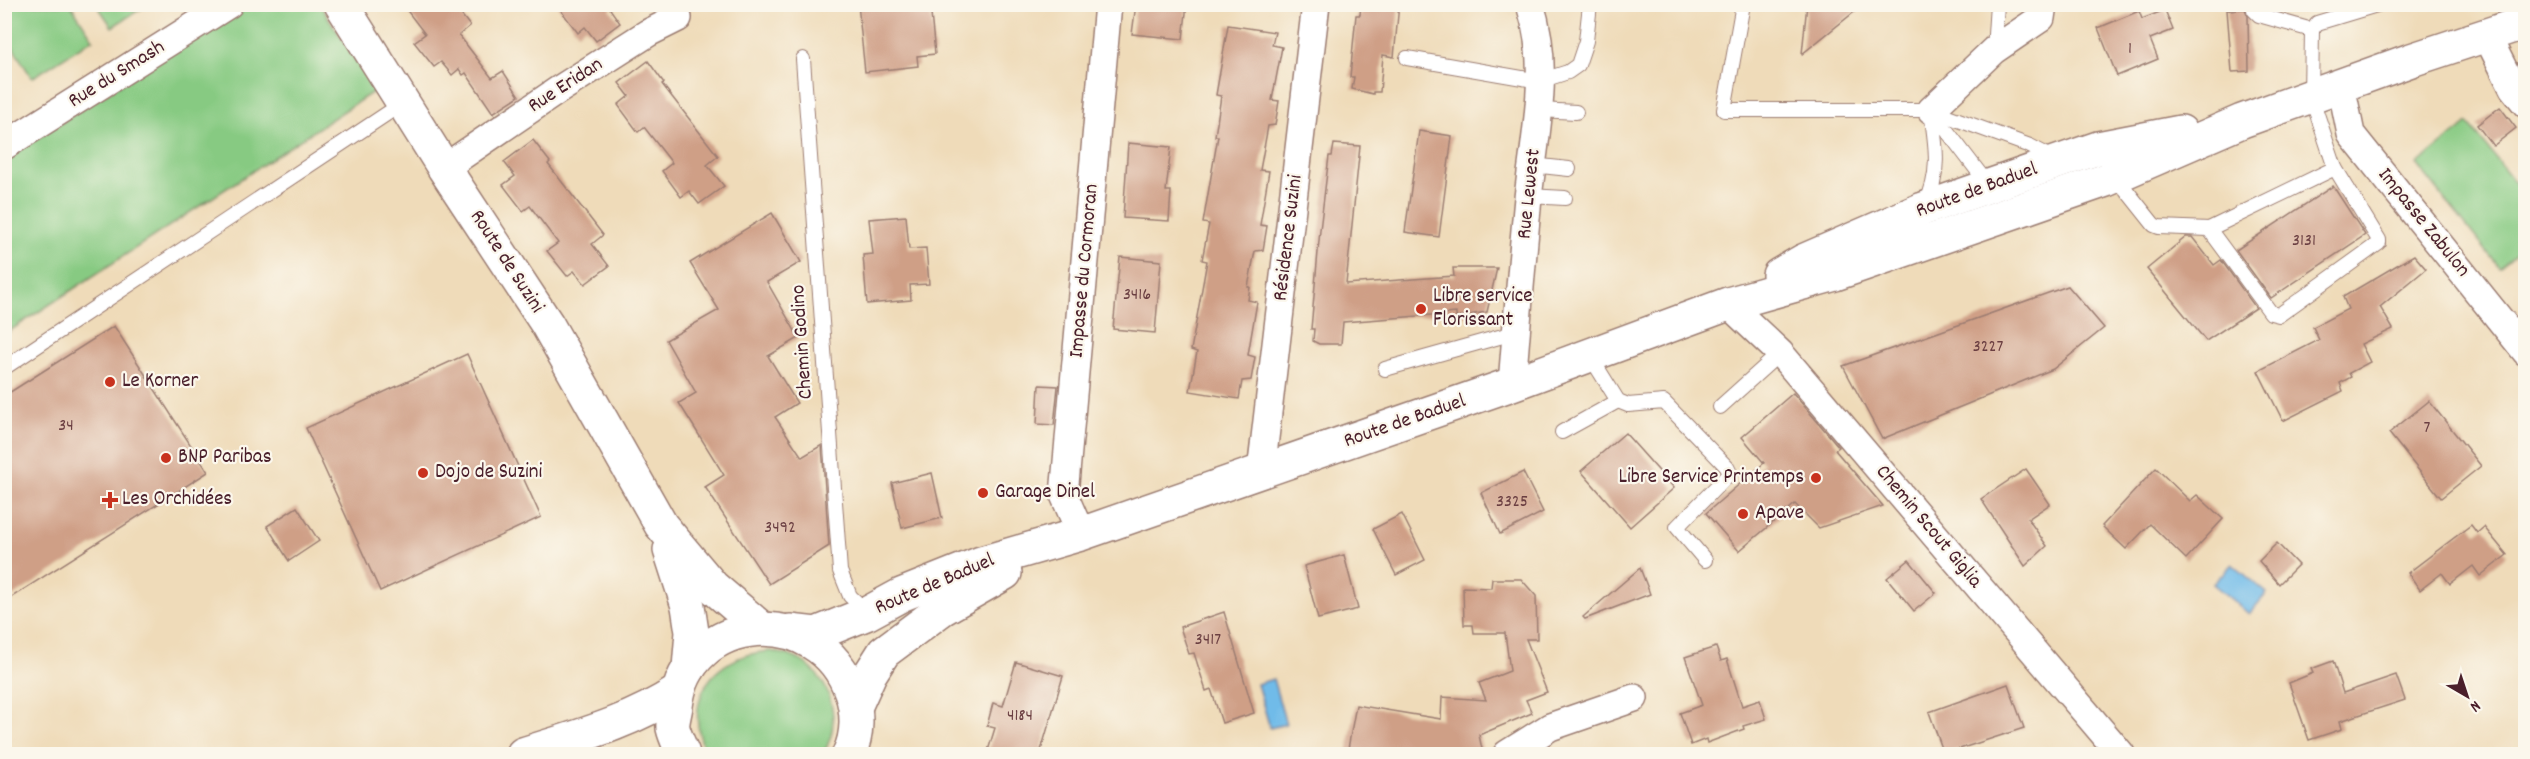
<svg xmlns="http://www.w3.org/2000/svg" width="2530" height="759" font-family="Dekko,sans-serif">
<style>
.green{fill:#87ca82;stroke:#687456;stroke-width:1.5}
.water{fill:#70bbe9;stroke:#5d6d8a;stroke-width:1.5}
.building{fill:#cf9f86}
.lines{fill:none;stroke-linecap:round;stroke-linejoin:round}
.service-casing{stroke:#9c7d72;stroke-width:16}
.minor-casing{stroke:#9c7d72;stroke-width:30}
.tertiary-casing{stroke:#9c7d72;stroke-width:36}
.secondary-casing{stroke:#9c7d72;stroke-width:36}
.service{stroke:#fff;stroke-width:14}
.minor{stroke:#fff;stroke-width:27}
.tertiary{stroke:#fff;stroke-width:33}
.secondary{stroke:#fff;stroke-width:33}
.poi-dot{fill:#c8321e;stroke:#fbf7ec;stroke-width:2}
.labels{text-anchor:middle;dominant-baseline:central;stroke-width:4.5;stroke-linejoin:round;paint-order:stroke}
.number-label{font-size:18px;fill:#6b3f42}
.street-label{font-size:21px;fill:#4a1f2b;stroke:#fbf7ec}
.poi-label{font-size:21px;fill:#4a1f2b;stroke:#fbf7ec;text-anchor:start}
</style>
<rect width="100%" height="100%" fill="#fbf7ec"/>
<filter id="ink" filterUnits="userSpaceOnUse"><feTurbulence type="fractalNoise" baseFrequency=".0167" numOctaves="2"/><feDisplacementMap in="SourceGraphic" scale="12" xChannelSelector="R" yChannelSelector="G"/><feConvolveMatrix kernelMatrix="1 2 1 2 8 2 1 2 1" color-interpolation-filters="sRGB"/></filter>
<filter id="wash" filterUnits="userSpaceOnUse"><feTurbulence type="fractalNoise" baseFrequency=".008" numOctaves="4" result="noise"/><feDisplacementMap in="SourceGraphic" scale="24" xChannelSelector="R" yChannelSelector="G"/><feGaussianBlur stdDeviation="1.35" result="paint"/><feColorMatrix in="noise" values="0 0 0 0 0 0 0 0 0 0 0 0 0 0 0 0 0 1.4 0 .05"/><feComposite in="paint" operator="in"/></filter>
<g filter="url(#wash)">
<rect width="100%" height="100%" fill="#efdbb9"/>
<g class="green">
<polygon points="71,5 93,39 32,78 5,35 5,5"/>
<polygon points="97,5 147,5 112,27"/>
<polygon points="250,5 320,5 376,90 5,334 5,159 232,12"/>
<polygon points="2468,123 2525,195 2525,246 2499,267 2417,164"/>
<path d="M771,651C783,654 796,656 806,664C834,686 841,725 823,754H706C682,699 711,655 771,651Z"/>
</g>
<g class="water">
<polygon points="2232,564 2267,593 2249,614 2213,584"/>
<polygon points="1273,679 1286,724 1270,728 1257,684"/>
</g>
<g id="blocks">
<g class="building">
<polygon points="402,4 453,4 470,26 459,35 492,78 503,71 519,96 493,113 466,73 463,75 459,69 452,75 441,62 434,67 414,42 425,34"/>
<polygon points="556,4 616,4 610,9 620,23 596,41 585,27 578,33"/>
<polygon points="858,4 930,4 935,54 917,56 918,66 865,72"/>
<polygon points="1136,4 1187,4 1183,39 1132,34"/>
<polygon points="1361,4 1399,4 1394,57 1383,55 1380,92 1373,92 1373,94 1352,89 1354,77 1350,77 1356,15 1360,15"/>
<polygon points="1807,4 1864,4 1802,54"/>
<polygon points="2245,9 2248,16 2249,71 2232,72 2227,10"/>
<polygon points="2165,10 2173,30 2150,39 2158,59 2117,76 2098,28 2139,11 2142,19"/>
<polygon points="1228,25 1275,32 1272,45 1282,47 1272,100 1279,101 1275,125 1268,126 1260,170 1269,171 1260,225 1267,226 1263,250 1255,251 1248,287 1250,287 1248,300 1257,302 1248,355 1255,357 1251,380 1242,381 1239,399 1190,391 1197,352 1191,350 1207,261 1202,260 1209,224 1203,223 1218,136 1215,136 1221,96 1216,95"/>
<polygon points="648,61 664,83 662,84 718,156 707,165 724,186 699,204 689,191 681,197 662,171 672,163 644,127 638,132 618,105 629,96 619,83"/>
<polygon points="2500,107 2516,128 2493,146 2477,125"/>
<polygon points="1419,131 1452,136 1439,237 1405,232"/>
<polygon points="533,140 550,162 548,164 603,235 592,244 609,266 585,284 574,271 567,276 547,251 558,243 530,206 523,211 503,185 515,176 504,162"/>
<polygon points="1128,143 1171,147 1166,191 1171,191 1169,221 1123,218"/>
<polygon points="1334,144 1360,146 1346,284 1454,276 1453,268 1497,268 1487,312 1456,317 1456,313 1343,322 1341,344 1319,344 1313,341 1314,329 1311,329 1320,230 1329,156 1332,156"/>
<polygon points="2333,186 2365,235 2271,298 2236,250"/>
<polygon points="772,213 801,262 767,282 799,338 768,356 797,403 775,417 802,457 822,445 829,546 769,584 705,487 724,475 679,403 696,393 666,340 719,310 690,263"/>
<polygon points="906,216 909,249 926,248 929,284 910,285 911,300 867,304 863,255 873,254 869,219"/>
<polygon points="2186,237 2192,237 2214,265 2221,260 2256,308 2206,341 2147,269"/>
<polygon points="2414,255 2426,269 2380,307 2393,329 2361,344 2370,362 2349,373 2351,377 2340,383 2343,391 2283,421 2258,371 2319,340 2313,327 2348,309 2343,297"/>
<polygon points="1120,257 1161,261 1155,333 1113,329"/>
<polygon points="2068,286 2104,328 2053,369 1882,439 1843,366"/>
<polygon points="114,326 208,472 4,602 4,396"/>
<polygon points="467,354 541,517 380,591 306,428"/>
<polygon points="1039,385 1058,386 1054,425 1037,424"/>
<polygon points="1793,393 1839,447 1835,450 1883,506 1819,528 1795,504 1739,551 1706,513 1764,463 1742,437"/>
<polygon points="2429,401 2481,466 2441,498 2389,433"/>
<polygon points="1625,433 1674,488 1630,527 1581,471"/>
<polygon points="2156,468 2190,501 2197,495 2223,519 2186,559 2150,524 2126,549 2102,526"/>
<polygon points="2026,469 2050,504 2028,519 2047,546 2025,566 1981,499"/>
<polygon points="1523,472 1543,512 1500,534 1481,493"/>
<polygon points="932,473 942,518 902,528 892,483"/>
<polygon points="297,507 319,541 289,561 267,526"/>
<polygon points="1402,514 1425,560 1396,575 1373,529"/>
<polygon points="2471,525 2477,533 2484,527 2507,555 2480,576 2473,566 2450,584 2442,573 2420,590 2408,573"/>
<polygon points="2277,543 2298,565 2279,584 2259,561"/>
<polygon points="1344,555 1358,609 1318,619 1304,566"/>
<polygon points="1909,560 1936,593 1914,611 1887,578"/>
<polygon points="1640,568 1650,594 1585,619 1583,617"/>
<polygon points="1492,579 1521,579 1536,596 1537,639 1526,639 1547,692 1526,700 1532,713 1479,735 1483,754 1407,752 1406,754 1347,754 1356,705 1441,719 1442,697 1486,700 1479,683 1510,671 1505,633 1474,633 1473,625 1464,625 1463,587 1491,588"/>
<polygon points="1224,612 1254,713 1222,723 1211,689 1206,691 1194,653 1189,654 1180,627"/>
<polygon points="1716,647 1721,661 1727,659 1742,706 1760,700 1766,719 1743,726 1744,729 1707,743 1706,739 1691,745 1680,713 1702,705 1685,657"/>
<polygon points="2333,661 2343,693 2396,675 2405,700 2340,721 2342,729 2309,740 2289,683 2313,673 2311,669"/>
<polygon points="1016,662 1063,676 1040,754 987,754 995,728 987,726 993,703 1003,706"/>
<polygon points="2008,684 2024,728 1944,754 1929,712"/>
</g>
</g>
</g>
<g filter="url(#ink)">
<use href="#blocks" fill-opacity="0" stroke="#9c7d72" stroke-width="1.5"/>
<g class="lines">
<g class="service-casing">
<g id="service">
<polyline points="1743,4 1724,110 1931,110 2030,146 2055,159"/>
<polyline points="2254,4 2254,10 2259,15 2312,30"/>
<polyline points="1994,50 1997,4"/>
<polyline points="1407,58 1540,81 1568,72 1578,65 1586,41 1590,4"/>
<polyline points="803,59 840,571 850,596 868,613"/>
<polyline points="1540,110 1576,112"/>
<polyline points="1931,110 1990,187"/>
<polyline points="1532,165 1569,169"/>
<polyline points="2115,176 2154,225 2159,227 2209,229 2335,168 2311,96 2312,30 2317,23 2380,4"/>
<polyline points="1529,196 1565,198"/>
<path d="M1925,205C1941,174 1936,145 1931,112"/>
<polyline points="2209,229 2271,313 2279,315 2379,243 2379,240 2335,168"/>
<polyline points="1590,356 1618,401 1628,405 1664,402 1727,467 1730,473 1677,527 1705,560"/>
<polyline points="4,368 403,103"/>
<polyline points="1385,369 1517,332"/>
<polyline points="1720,407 1780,353"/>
<polyline points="1562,432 1618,401"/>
</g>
</g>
<g class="minor-casing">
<g id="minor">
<polyline points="2487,36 2513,88 2526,104"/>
<polyline points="2341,85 2351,134 2526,352"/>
<polyline points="1931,110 1994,50 2041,18 2043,4"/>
<polyline points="4,146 229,4"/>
<polyline points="444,168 557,91 648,33 678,18 669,4"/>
<polyline points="1728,304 1780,353 2121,754"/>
<path d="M1512,384C1517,322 1522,260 1528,198C1535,133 1551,69 1530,4"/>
<polyline points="1261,472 1316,4"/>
<polyline points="1081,534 1064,495 1108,4"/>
<polyline points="1507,754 1550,727 1634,698"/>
</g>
</g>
<g class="tertiary-casing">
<g id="tertiary">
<polyline points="341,4 444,168 547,324 661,525 713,587 761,628"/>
<polyline points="670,550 688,606 692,632 689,668"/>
</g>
</g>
<g class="secondary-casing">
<g id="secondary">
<polyline points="1779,275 1803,261 1923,209 2098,148 2181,132"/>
<polyline points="790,631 816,634 868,613 901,595 981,563 1081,534 1512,384 1728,304 1835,274 2011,213 2106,180 2242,121 2411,60 2526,22"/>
<polyline points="856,705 870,674 884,652 942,609 1005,573"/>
<path d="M523,754C576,737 630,723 677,692"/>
<path d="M683,754C680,746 675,737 673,728C672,722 675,713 676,706C687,611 820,602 851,692C858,712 858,735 849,754"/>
</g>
</g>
<use href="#service" class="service"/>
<use href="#minor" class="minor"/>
<use href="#tertiary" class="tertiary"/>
<use href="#secondary" class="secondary"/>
</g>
</g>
<g class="poi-dot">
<circle cx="1421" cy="309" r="6"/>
<circle cx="110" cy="382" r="6"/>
<circle cx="166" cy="458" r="6"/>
<circle cx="423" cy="473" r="6"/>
<circle cx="1816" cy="478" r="6"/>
<circle cx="983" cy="493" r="6"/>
<path d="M107 491h6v6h6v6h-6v6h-6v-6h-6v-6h6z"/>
<circle cx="1743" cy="514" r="6"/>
</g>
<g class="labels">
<g class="number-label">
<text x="2130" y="49">1</text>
<text x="2304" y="241">3131</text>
<text x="1137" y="295">3416</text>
<text x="1988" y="347">3227</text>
<text x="66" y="426">34</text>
<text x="2427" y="428">7</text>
<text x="1512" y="502">3325</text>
<text x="780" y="528">3492</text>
<text x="1208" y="640">3417</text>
<text x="1020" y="716">4184</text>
</g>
<g class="street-label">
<text transform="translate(117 75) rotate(-32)">Rue du Smash</text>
<text transform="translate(566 86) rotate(-33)">Rue Eridan</text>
<text transform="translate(1977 191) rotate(-20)">Route de Baduel</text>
<text transform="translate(1530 194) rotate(-84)">Rue Lewest</text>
<text transform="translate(2423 223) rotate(51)">Impasse Zabulon</text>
<text transform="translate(1289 238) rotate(-83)">Résidence Suzini</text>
<text transform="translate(506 262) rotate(57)">Route de Suzini</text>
<text transform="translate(1085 271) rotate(-85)">Impasse du Cormoran</text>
<text transform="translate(803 342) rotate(-94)">Chemin Godino</text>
<text transform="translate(1405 422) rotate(-19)">Route de Baduel</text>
<text transform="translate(1928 527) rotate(50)">Chemin Scout Giglia</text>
<text transform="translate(935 585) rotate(-23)">Route de Baduel</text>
</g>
<g class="poi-label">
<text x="1433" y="297">Libre service<tspan x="1433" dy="24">Florissant</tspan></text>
<text x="122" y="382">Le Korner</text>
<text x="178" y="458">BNP Paribas</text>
<text x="435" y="473">Dojo de Suzini</text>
<text x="1804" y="478" text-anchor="end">Libre Service Printemps</text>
<text x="995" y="493">Garage Dinel</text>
<text x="122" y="500">Les Orchidées</text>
<text x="1755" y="514">Apave</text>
</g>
</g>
<rect width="2530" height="759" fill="none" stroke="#fbf7ec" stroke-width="24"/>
<g transform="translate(2467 696) rotate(141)" stroke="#fbf7ec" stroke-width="4.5" paint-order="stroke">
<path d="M0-4.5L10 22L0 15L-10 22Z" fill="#4a1f2b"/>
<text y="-9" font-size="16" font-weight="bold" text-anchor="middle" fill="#4a1f2b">N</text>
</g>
</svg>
